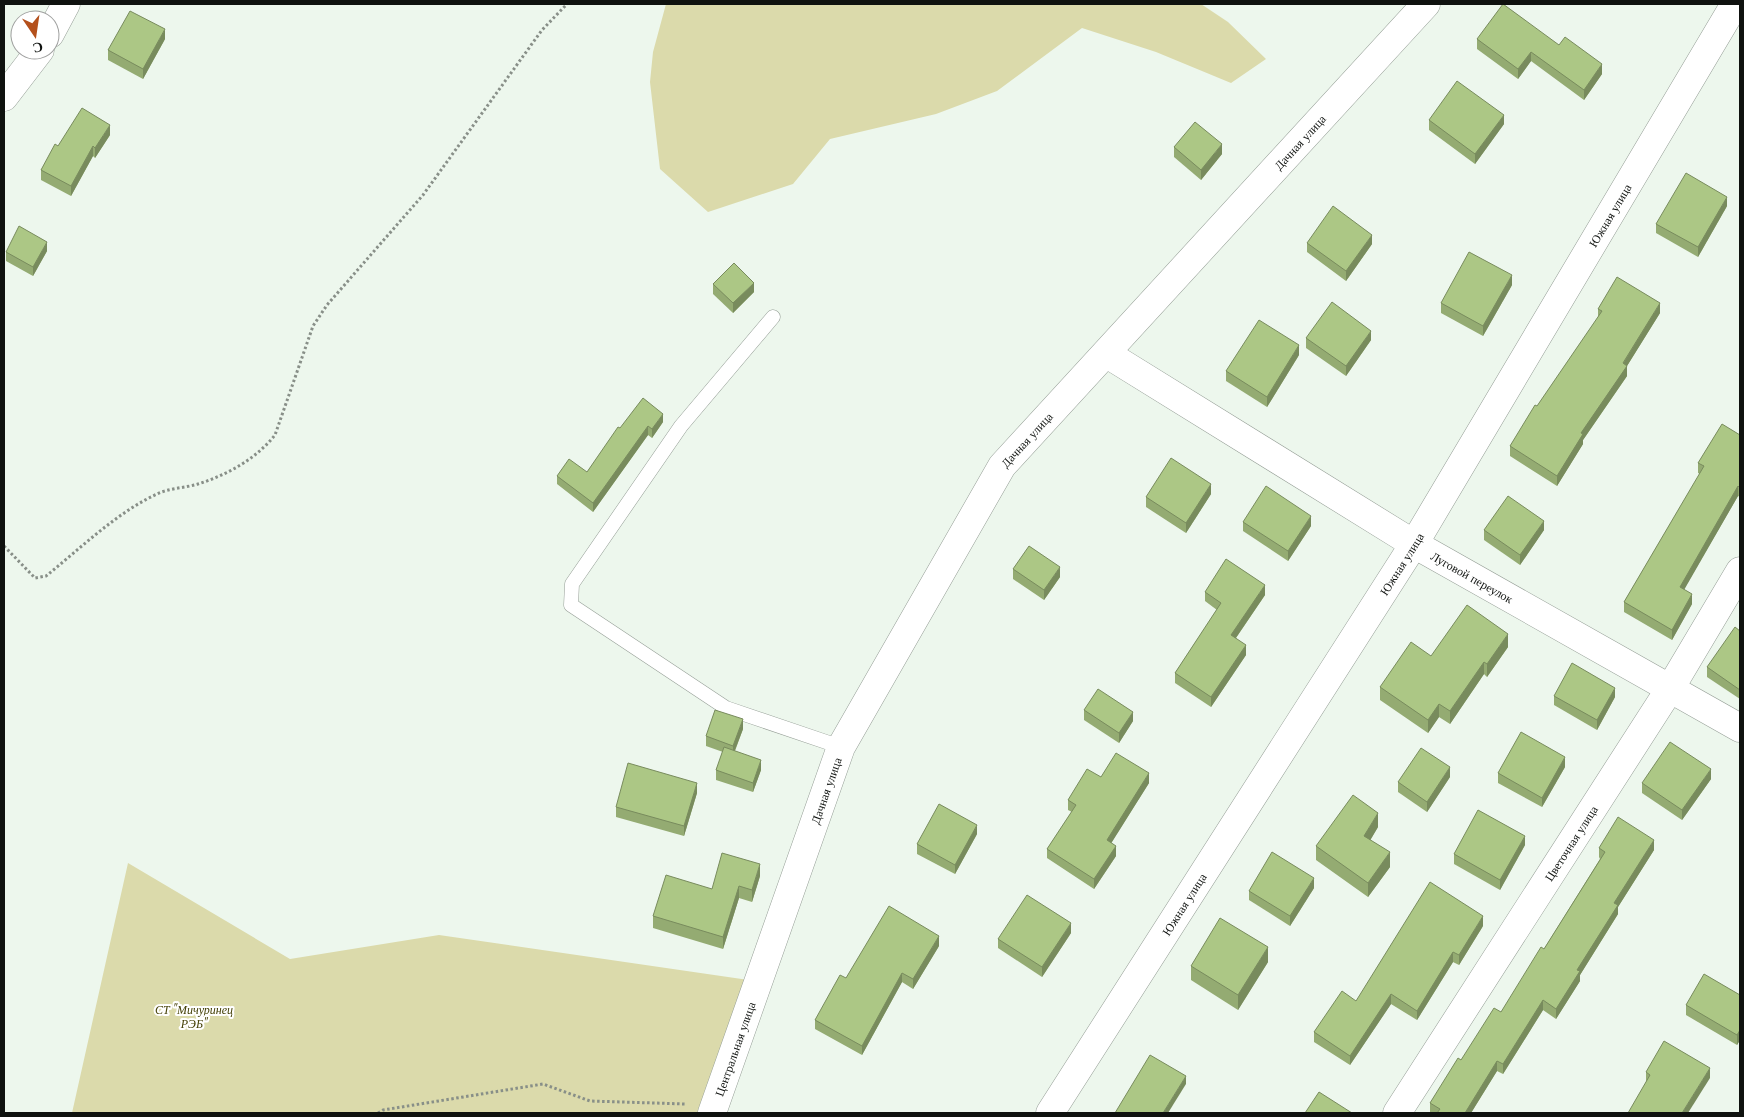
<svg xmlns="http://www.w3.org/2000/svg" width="1744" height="1117" font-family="'Libre Baskerville',serif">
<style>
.green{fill:#dbdaab}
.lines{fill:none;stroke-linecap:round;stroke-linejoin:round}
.service-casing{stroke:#959e96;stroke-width:15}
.minor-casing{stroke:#959e96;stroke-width:29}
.path{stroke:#888f88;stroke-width:3;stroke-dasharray:2.5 2.5;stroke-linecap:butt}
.service{stroke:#fff;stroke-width:14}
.minor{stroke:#fff;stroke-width:28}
.wall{fill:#94ab72}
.shaded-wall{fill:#788b5d}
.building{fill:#acc785;stroke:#788b5d}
.labels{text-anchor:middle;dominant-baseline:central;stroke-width:4;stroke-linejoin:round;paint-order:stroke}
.street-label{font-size:12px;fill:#0f120f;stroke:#fff}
.park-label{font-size:12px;font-style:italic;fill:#454107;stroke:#fff}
</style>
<rect width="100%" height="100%" fill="#edf7ed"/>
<g class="green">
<polygon points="666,4 1201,4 1228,22 1266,59 1231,83 1156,52 1082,28 997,91 936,114 830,139 793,184 708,212 660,169 650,82 653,52"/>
<polygon points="128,863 290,959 439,935 770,983 722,1113 72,1113"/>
</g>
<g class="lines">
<g class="service-casing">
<polyline id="service" points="773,317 681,426 572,584 571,605 726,708 841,747"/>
</g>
<g class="minor-casing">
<g id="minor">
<polyline points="50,34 66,4"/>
<polyline points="4,97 40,50"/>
<path id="s1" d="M1107,354L1414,544L1740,728"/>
<path id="s2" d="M712,1113L841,747L1002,466L1426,4"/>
<path id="s3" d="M1050,1113L1414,544L1735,4"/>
<path id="s4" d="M1397,1113L1671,687L1740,571"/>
</g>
</g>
<g class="path">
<path d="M4,546L35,578L46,576C81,548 116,513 157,494C169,488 185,488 198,484C227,475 256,459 275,435L313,326L327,305L423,195L542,30L567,4"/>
<polyline points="378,1113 383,1110 543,1084 590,1101 686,1104"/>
</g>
<use href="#service" class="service"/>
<use href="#minor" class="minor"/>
</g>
<g class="wall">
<polygon points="165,39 143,79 108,60 108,50"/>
<polygon points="1477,39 1559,45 1602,74 1584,100 1531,61 1518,79 1477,49"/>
<polygon points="1429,120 1504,124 1475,164 1429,130"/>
<polygon points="110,135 95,158 93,156 71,196 41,180 41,170 58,146"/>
<polygon points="1174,147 1222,154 1201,180 1174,157"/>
<polygon points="1727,206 1698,257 1656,233 1656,224"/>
<polygon points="1307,243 1372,244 1346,281 1307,252"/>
<polygon points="47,251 33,276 6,261 6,252"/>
<polygon points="713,284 754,292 733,313 713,294"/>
<polygon points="1512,285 1483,336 1441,313 1441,303"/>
<polygon points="1598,309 1660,313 1627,366 1627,376 1583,440 1583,444 1557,486 1510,456 1510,446 1598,318"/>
<polygon points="1306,338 1371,340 1346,376 1306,348"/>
<polygon points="1299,355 1267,407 1226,381 1226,371"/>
<polygon points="663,422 652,438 648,435 593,512 557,484 557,476 587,472 620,428"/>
<polygon points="1740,435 1740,497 1738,496 1684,589 1692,604 1672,640 1624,612 1624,602 1700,474 1698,473 1698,463"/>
<polygon points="1211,494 1186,533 1146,507 1146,497"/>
<polygon points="1243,522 1311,526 1288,561 1243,531"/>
<polygon points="1484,530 1544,530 1520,565 1484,540"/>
<polygon points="1013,569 1060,577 1044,600 1013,579"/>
<polygon points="1205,592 1265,595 1236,638 1246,655 1211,707 1175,683 1175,673 1217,610 1205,601"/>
<polygon points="1740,631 1740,699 1707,677 1707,667"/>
<polygon points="1508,647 1487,677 1484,674 1450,724 1439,717 1428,733 1380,700 1380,687 1431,656"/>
<polygon points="1554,696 1615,697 1597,730 1554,705"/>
<polygon points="1084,710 1133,721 1119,743 1084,720"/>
<polygon points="743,729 735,751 761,770 753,792 716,780 716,770 723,752 706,746 706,736"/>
<polygon points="1565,767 1542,807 1498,783 1498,773"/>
<polygon points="1101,777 1149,783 1111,843 1116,856 1094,889 1047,858 1047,849 1072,812 1068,810 1068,800"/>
<polygon points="1450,777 1427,812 1398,792 1398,782"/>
<polygon points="1711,779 1682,820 1642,793 1642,783"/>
<polygon points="697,793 684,836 616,817 616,807"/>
<polygon points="1378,827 1370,840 1390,867 1368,897 1316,860 1316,846"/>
<polygon points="977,834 955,874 917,854 917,844"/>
<polygon points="1525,845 1500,890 1454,864 1454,854"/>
<polygon points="1599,848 1654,850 1618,907 1618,914 1580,975 1580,981 1556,1019 1543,1010 1503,1074 1497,1071 1471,1113 1431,1113 1430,1112 1430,1103 1461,1060 1501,1012 1544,949 1600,859 1599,857"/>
<polygon points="760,876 752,902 739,898 723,949 653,928 653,916 712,889"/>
<polygon points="1314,888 1290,926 1249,900 1249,891"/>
<polygon points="1483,926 1459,965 1453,962 1417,1020 1391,1004 1350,1065 1314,1042 1314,1032 1356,1001"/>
<polygon points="1071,933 1042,977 998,948 998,939"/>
<polygon points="939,946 913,989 902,982 862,1055 815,1029 815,1020 846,978"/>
<polygon points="1268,962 1238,1010 1191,980 1191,966"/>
<polygon points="1740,995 1740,1040 1737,1045 1686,1015 1686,1005"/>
<polygon points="1646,1072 1710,1078 1646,1082"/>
</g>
<g class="shaded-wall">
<polygon points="165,29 165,39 143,79 143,69"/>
<polygon points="1531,52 1531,61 1518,79 1518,69"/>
<polygon points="1602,64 1602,74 1584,100 1584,90"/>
<polygon points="1504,115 1504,124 1475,164 1475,154"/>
<polygon points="110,125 110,135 95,158 95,148"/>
<polygon points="1222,144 1222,154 1201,180 1201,170"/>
<polygon points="93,146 93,156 71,196 71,186"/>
<polygon points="1727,197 1727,206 1698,257 1698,247"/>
<polygon points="1372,235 1372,244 1346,281 1346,271"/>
<polygon points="47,242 47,251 33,276 33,267"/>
<polygon points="1512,275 1512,285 1483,336 1483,326"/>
<polygon points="754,283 754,292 733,313 733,303"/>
<polygon points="1660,303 1660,313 1627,366 1627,376 1583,440 1583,444 1557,486 1557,476 1581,433"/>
<polygon points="1371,331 1371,340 1346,376 1346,366"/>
<polygon points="1299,345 1299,355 1267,407 1267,397"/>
<polygon points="663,414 663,422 652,438 652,429"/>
<polygon points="648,426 648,435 593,512 593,503"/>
<polygon points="1211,484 1211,494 1186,533 1186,523"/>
<polygon points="1738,486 1738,496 1680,597 1680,587"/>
<polygon points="1311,516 1311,526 1288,561 1288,551"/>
<polygon points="1544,521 1544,530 1520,565 1520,555"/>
<polygon points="1060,567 1060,577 1044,600 1044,590"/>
<polygon points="1265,585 1265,595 1231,645 1231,635"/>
<polygon points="1692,594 1692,604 1672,640 1672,630"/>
<polygon points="1508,634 1508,647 1487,677 1487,664"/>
<polygon points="1246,645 1246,655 1211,707 1211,697"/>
<polygon points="1484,662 1484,674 1450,724 1450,711"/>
<polygon points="1615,688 1615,697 1597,730 1597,720"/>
<polygon points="1439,704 1439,717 1428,733 1428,720"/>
<polygon points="1133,712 1133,721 1119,743 1119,733"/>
<polygon points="743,719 743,729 733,755 733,746"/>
<polygon points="1565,757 1565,767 1542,807 1542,798"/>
<polygon points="761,760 761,770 753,792 753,783"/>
<polygon points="1450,767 1450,777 1427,812 1427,802"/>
<polygon points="1711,769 1711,779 1682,820 1682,810"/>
<polygon points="1149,773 1149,783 1107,850 1107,840"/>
<polygon points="697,783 697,793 684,836 684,826"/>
<polygon points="1378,813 1378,827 1364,851 1364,836"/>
<polygon points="977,825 977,834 955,874 955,865"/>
<polygon points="1525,836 1525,845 1500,890 1500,880"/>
<polygon points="1654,840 1654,850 1618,907 1618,914 1580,975 1580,981 1556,1019 1556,1009 1577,970 1614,903"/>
<polygon points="1116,846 1116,856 1094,889 1094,879"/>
<polygon points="1390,852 1390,867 1368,897 1368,883"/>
<polygon points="760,864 760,876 752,902 752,890"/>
<polygon points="1314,878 1314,888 1290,926 1290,916"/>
<polygon points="739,886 739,898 723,949 723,937"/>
<polygon points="1483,916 1483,926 1459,965 1459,955"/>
<polygon points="1071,923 1071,933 1042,977 1042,967"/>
<polygon points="939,936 939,946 913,989 913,979"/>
<polygon points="1268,947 1268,962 1238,1010 1238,995"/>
<polygon points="1453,952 1453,962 1417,1020 1417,1011"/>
<polygon points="902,973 902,982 862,1055 862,1046"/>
<polygon points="1391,994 1391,1004 1350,1065 1350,1056"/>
<polygon points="1543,1000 1543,1010 1503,1074 1503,1064"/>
<polygon points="1740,1030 1740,1040 1737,1045 1737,1035"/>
<polygon points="1497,1061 1497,1071 1471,1113 1465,1113"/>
<polygon points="1710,1068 1710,1078 1688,1113 1682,1113"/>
<polygon points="1186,1076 1186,1084 1168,1113 1163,1113"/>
</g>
<g class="building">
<polygon points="1503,4 1559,45 1565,37 1602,64 1584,90 1531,52 1518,69 1477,39"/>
<polygon points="130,11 165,29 143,69 108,50"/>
<polygon points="1457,81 1504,115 1475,154 1429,120"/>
<polygon points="82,108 110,125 95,148 93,146 71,186 41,170 55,144 58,146"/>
<polygon points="1195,122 1222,144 1201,170 1174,147"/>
<polygon points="1686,173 1727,197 1698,247 1656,224"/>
<polygon points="1333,206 1372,235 1346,271 1307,243"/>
<polygon points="19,226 47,242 33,267 6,252"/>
<polygon points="1469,252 1512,275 1483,326 1441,303"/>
<polygon points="734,263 754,283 733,303 713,284"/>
<polygon points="1617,277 1660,303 1623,363 1627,366 1581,433 1583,434 1557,476 1510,446 1535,405 1537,406 1602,311 1598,309"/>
<polygon points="1332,302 1371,331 1346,366 1306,338"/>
<polygon points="1259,320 1299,345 1267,397 1226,371"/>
<polygon points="643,398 663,414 652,429 648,426 593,503 557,476 569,459 587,472 618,427 620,428"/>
<polygon points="1722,424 1740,435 1740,488 1738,486 1680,587 1692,594 1672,630 1624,602 1704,466 1698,463"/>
<polygon points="1171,458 1211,484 1186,523 1146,497"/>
<polygon points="1266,486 1311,516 1288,551 1243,522"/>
<polygon points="1508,496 1544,521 1520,555 1484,530"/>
<polygon points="1029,546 1060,567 1044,590 1013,569"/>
<polygon points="1226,559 1265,585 1231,635 1246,645 1211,697 1175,673 1221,603 1205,592"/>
<polygon points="1467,605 1508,634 1487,664 1484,662 1450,711 1439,704 1428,720 1380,687 1411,642 1431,656"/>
<polygon points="1735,627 1740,631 1740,690 1707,667"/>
<polygon points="1572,663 1615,688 1597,720 1554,696"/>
<polygon points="1098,689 1133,712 1119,733 1084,710"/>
<polygon points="715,710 743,719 733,746 706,736"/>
<polygon points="1521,732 1565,757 1542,798 1498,773"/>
<polygon points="1670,742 1711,769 1682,810 1642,783"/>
<polygon points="724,747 761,760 753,783 716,770"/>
<polygon points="1421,748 1450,767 1427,802 1398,782"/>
<polygon points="1116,753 1149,773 1107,840 1116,846 1094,879 1047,849 1076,805 1068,800 1087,769 1101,777"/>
<polygon points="628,763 697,783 684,826 616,807"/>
<polygon points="1353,795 1378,813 1364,836 1390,852 1368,883 1316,846"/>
<polygon points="939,804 977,825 955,865 917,844"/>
<polygon points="1478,810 1525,836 1500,880 1454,854"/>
<polygon points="1618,817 1654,840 1614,903 1618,905 1577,970 1580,971 1556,1009 1543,1000 1503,1064 1497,1061 1465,1113 1437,1113 1440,1109 1430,1103 1458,1058 1461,1060 1494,1008 1501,1012 1541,947 1544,949 1605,852 1599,848"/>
<polygon points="1272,852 1314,878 1290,916 1249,891"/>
<polygon points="722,853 760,864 752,890 739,886 723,937 653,916 666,875 712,889"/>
<polygon points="1430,882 1483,916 1459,955 1453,952 1417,1011 1391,994 1350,1056 1314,1032 1342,991 1356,1001"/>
<polygon points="1027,895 1071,923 1042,967 998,939"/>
<polygon points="889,906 939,936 913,979 902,973 862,1046 815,1020 840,975 846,978"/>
<polygon points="1220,918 1268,947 1238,995 1191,966"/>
<polygon points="1704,974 1740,995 1740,1030 1737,1035 1686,1005"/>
<polygon points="1664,1041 1710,1068 1682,1113 1628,1113 1650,1075 1646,1072"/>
<polygon points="1150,1055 1186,1076 1163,1113 1115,1113"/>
<polygon points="1319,1092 1352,1113 1305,1113"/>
</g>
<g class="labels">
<g class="street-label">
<text stroke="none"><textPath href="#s2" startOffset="1152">Дачная улица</textPath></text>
<text stroke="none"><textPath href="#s3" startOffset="1058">Южная улица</textPath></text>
<text stroke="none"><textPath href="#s2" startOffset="748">Дачная улица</textPath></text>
<text stroke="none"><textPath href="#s3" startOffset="652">Южная улица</textPath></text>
<text stroke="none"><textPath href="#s1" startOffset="428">Луговой переулок</textPath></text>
<text stroke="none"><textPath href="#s2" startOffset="342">Дачная улица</textPath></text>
<text stroke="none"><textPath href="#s4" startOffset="321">Цветочная улица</textPath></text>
<text stroke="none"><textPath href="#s3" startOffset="248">Южная улица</textPath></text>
<text stroke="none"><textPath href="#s2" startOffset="68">Центральная улица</textPath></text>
</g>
<g class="park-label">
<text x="194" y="1009">СТ "Мичуринец<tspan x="194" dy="14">РЭБ"</tspan></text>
</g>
</g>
<rect width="1744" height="1117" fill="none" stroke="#0f120f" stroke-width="10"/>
<g transform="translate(35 35) rotate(167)"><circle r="24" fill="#ffffff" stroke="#9fa09f"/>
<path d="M0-4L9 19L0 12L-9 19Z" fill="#b4501c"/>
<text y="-8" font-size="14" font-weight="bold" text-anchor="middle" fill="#0f120f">С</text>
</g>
</svg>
